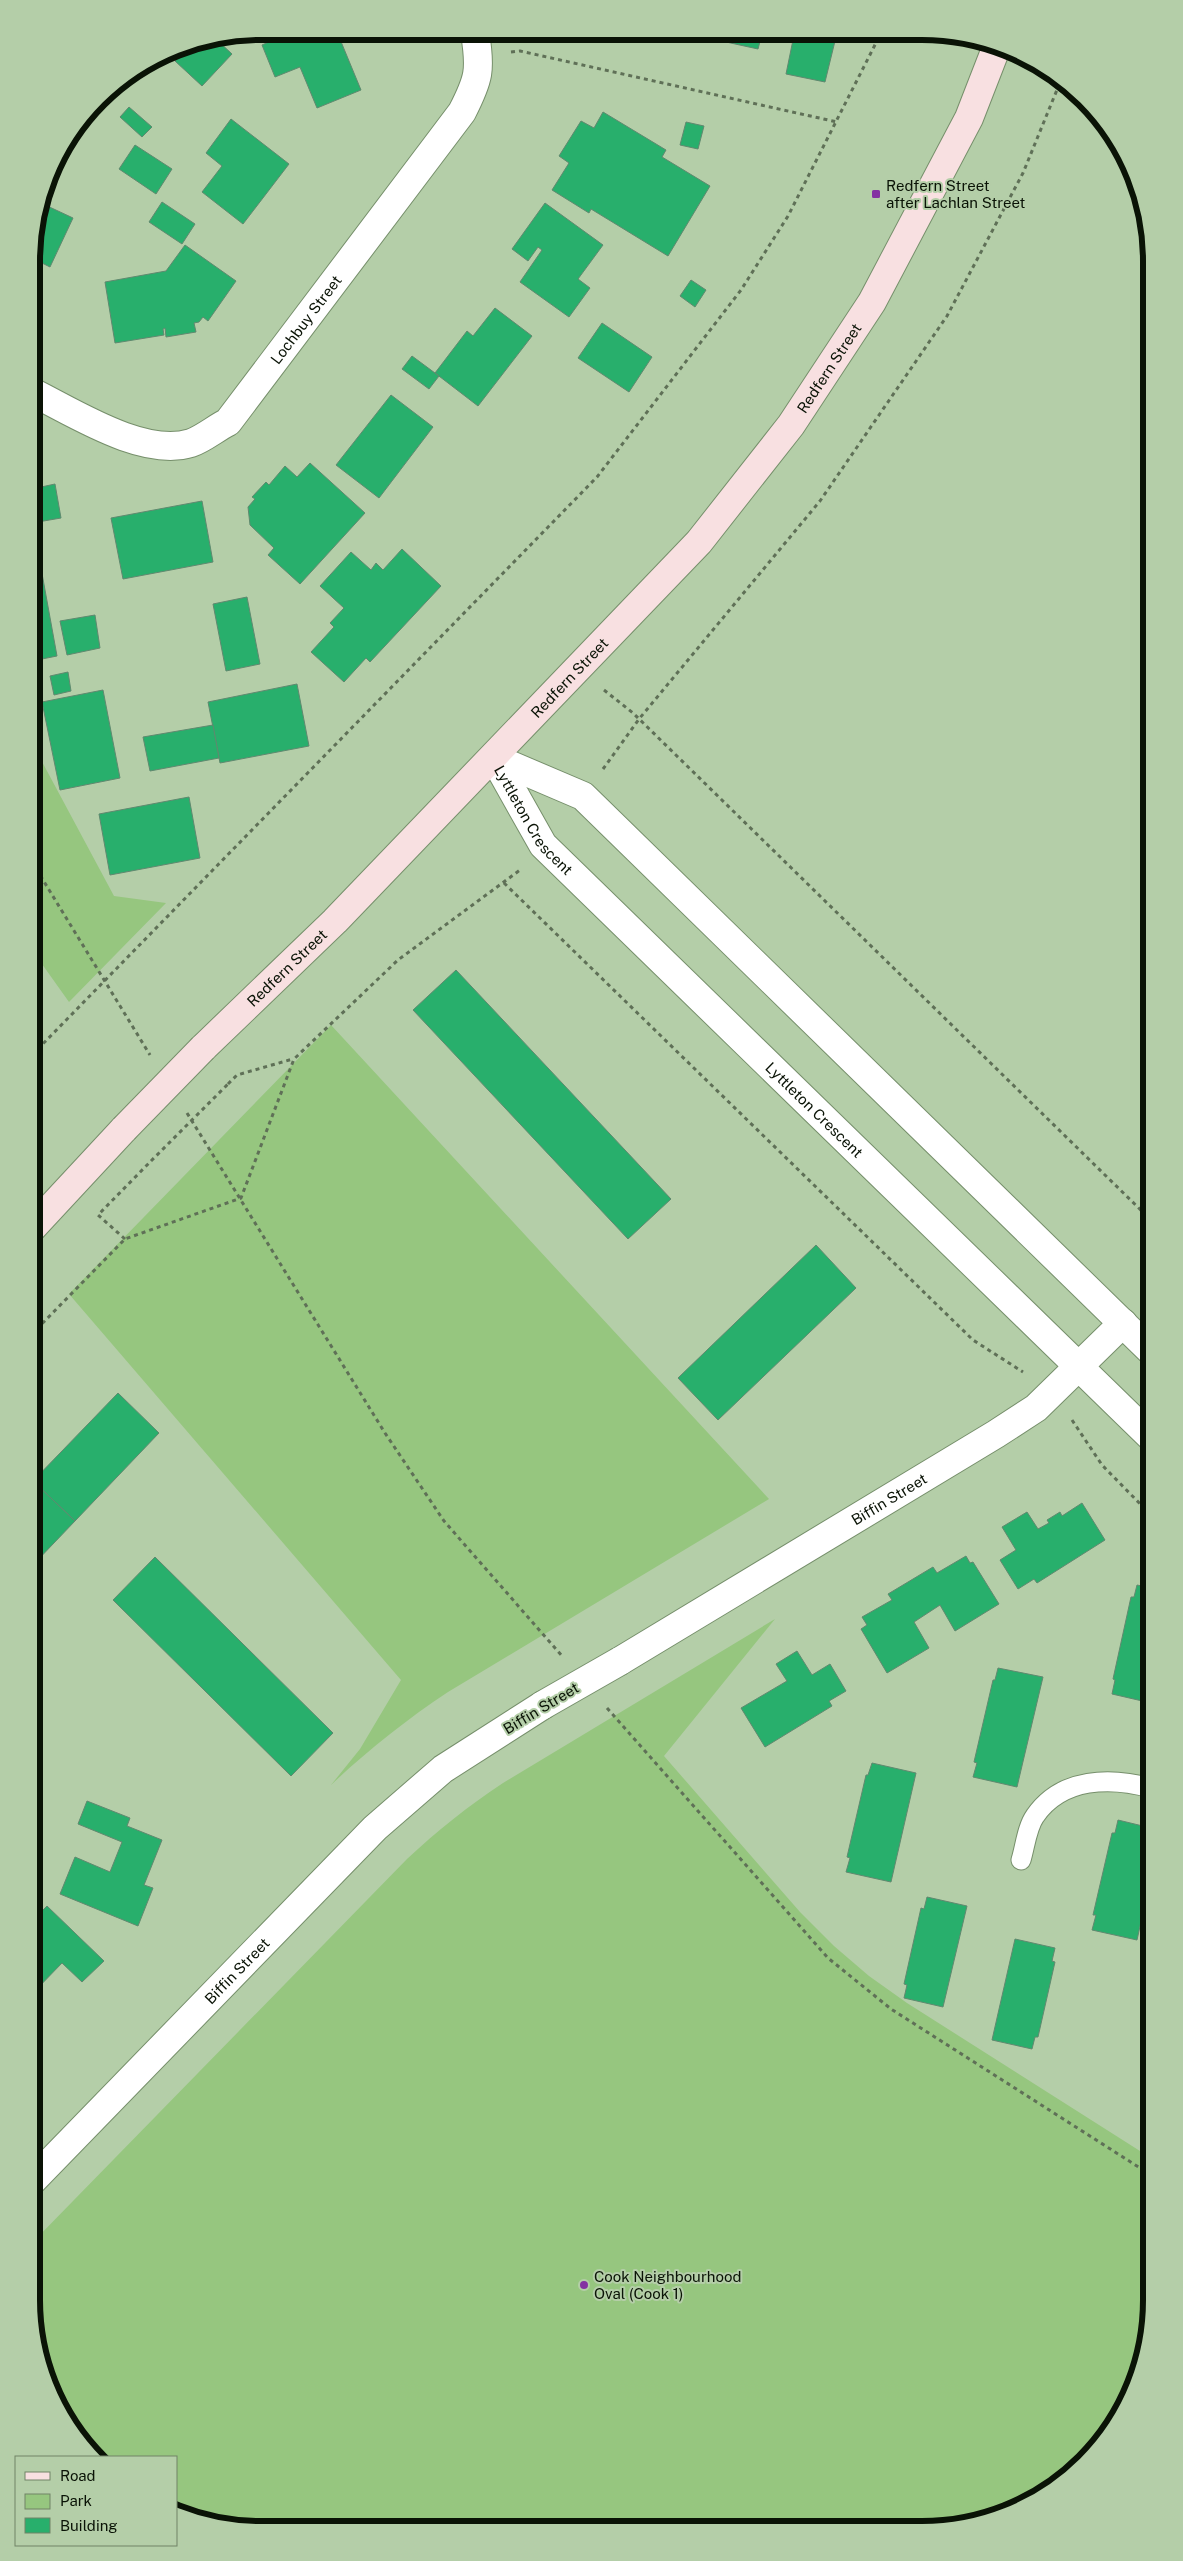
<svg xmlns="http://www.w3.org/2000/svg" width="1183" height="2561" font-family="'Public Sans',sans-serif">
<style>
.green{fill:#96c67f}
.building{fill:#28af6c;stroke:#60896f}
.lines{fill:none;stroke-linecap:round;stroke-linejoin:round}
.service-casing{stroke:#768f6b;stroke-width:21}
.minor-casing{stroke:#768f6b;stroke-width:30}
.tertiary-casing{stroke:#768f6b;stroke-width:30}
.secondary-casing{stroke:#768f6b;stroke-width:30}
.path{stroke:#5f7057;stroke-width:3;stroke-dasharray:4 4;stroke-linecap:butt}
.service{stroke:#fff;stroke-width:19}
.minor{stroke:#fff;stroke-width:28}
.tertiary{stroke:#fff;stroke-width:28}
.secondary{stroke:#f8e0e1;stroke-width:28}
.minor-bridge-casing{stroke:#768f6b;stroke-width:30;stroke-linecap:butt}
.secondary-bridge-casing{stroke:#768f6b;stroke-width:30;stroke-linecap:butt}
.path-bridge{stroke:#5f7057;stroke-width:3;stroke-dasharray:4 4;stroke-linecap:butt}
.minor-bridge{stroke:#fff;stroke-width:28}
.secondary-bridge{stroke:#f8e0e1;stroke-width:28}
.poi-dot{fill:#8432a2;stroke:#b4cea8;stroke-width:2}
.labels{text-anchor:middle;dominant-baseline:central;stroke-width:4;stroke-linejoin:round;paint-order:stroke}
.poi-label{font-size:15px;fill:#0a1306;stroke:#b4cea8;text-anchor:start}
.street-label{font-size:15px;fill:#0a1306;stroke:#b4cea8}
.rim{fill:none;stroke:#0a1306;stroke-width:6}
</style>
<rect width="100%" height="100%" fill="#b4cea8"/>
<g class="green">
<polygon points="32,743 114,896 166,903 69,1002 32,950"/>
<path d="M331,1025L769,1499L448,1692C406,1720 368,1750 331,1785L360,1749L401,1680L69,1294Z"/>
<path d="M775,1619L664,1756L800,1912L834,1946L869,1976L907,2003L1151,2158V2316L1134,2388L1095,2451L1050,2491L982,2522L922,2530L216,2525L176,2512V2457H96L70,2428L39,2360L31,2300V2244L407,1859C437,1831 468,1806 503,1783Z"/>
</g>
<g class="building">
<polygon points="293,31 337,32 361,90 317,108 300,67 275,77 262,45"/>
<polygon points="718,34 762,34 758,49 717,40"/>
<polygon points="794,35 831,35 830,40 835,41 825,82 786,74"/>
<polygon points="217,40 232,54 202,86 175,61 191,45"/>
<polygon points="129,107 152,127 142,137 120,117"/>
<polygon points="603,112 666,150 662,157 710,186 668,256 591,209 589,213 552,190 569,163 559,156 581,121 594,128"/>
<polygon points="231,119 289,164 243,224 202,192 222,166 206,153"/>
<polygon points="686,122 704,126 698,149 680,145"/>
<polygon points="135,145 172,169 156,194 119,169"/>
<polygon points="162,202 195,224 182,244 149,222"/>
<polygon points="545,203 603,245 578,279 590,288 569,317 520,282 542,250 538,247 528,261 512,249"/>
<polygon points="43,204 73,218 50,267 32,258 32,245"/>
<polygon points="185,245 236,281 208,321 203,317 199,322 194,323 196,332 166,337 165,328 163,329 164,335 115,343 105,282 166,271"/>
<polygon points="691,280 706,290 695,307 680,296"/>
<polygon points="495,308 532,336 478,406 435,373 467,331 473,336"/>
<polygon points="602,323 652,357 629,392 578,358"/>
<polygon points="412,356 439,376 429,389 402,369"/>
<polygon points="391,395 433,427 379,498 336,465"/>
<polygon points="32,454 34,454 40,487 32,489"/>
<polygon points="310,463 365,513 300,584 268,555 274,548 250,525 248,507 255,499 252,497 266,482 269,485 285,466 297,477"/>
<polygon points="55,484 61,518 32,523 32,489"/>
<polygon points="202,501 213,562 123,579 111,518"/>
<polygon points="402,549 441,586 370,662 366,658 344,682 311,652 334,627 330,623 344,608 320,586 351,552 371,570 376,563 383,570"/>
<polygon points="41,568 57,656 32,661 32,569"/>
<polygon points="247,597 260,664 226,671 213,604"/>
<polygon points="95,615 100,648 67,655 60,621"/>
<polygon points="68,672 71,691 54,695 50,676"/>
<polygon points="297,684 309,746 220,763 208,702"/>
<polygon points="103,690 120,778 60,790 42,702"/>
<polygon points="213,725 219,758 150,771 143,737"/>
<polygon points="189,797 200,858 110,875 99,814"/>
<polygon points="456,970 671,1199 628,1239 413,1010"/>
<polygon points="32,979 42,1000 32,1005"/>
<polygon points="816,1245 856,1288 718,1420 678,1378"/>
<polygon points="118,1393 159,1433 75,1521 33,1481"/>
<polygon points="33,1481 75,1521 32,1566 31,1483"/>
<polygon points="1082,1503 1105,1540 1037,1583 1034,1579 1018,1589 1000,1560 1016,1550 1002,1527 1027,1512 1038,1529 1049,1523 1047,1520 1060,1512 1062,1516"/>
<polygon points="966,1556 970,1563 973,1562 999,1604 955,1631 940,1605 914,1622 929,1648 887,1673 861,1629 867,1625 862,1617 892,1600 888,1594 933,1567 937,1573"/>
<polygon points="155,1557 333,1733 291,1776 113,1600"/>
<polygon points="1137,1585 1151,1588 1151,1703 1112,1694 1115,1680 1113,1679 1131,1597 1134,1597"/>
<polygon points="797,1651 812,1675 830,1664 846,1691 829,1701 832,1706 765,1747 741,1708 787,1681 776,1664"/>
<polygon points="998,1668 1043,1677 1017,1787 973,1777 977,1763 974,1762 993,1680 995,1680"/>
<polygon points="872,1763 916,1773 891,1882 846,1872 850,1858 847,1857 866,1775 868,1775"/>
<polygon points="87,1801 130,1818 127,1826 162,1840 144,1885 153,1888 138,1926 60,1894 75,1857 110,1872 122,1842 78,1824"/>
<polygon points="1118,1820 1151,1828 1151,1876 1137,1940 1092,1930 1096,1915 1093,1915 1112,1833 1115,1833"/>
<polygon points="927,1897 967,1906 943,2007 904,1998 907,1985 904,1984 921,1908 924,1909"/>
<polygon points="47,1906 104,1961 82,1982 62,1963 31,1995 31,1922"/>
<polygon points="1015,1939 1055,1948 1052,1961 1055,1962 1038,2037 1035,2037 1032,2049 992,2040"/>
</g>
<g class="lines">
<g class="service-casing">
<path id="service" d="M1021,1860C1025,1847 1027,1827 1035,1816C1062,1777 1111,1777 1151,1788"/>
</g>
<g class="minor-casing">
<g id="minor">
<path id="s1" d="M32,392C73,412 143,458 191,443C203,439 216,428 228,422L462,112C479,79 481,70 475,33"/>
<path id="s2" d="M620,1661L996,1434L1036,1408L1123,1323"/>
<path id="s3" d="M31,2182L375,1828L443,1769L543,1705"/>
</g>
</g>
<g class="tertiary-casing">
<g id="tertiary">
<path id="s4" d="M494,758L543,845L1151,1437"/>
<polyline points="494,758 583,796 1151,1351"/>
</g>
</g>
<g class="secondary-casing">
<g id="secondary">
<path id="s5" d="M203,1048L335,921L699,542L791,425L872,302L969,118L997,46"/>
<polyline points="32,1228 124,1129"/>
</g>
</g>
<g class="path">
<polyline points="511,52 520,51 837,122"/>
<polyline points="604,690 633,713 1152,1221"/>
<polyline points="603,769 639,719 820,501 947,316 1023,173 1061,80"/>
<polyline points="32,862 150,1055"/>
<polyline points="504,883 973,1340 1023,1372"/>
<polyline points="32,1055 597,477 741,290 788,216 880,35"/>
<polyline points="228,1084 237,1075 293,1059"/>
<polyline points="187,1113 385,1433 444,1521 562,1656"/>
<polyline points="125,1239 98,1215 151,1161"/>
<polyline points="31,1335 125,1239 241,1198 294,1059 398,960 520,870"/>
<polyline points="1072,1420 1102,1465 1151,1515"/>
<polyline points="607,1708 828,1958 891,2009 1151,2175"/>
</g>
<use href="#service" class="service"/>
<use href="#minor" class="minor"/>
<use href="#tertiary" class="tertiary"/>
<use href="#secondary" class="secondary"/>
<g class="minor-bridge-casing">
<polyline id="minor-bridge" points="543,1705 620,1661"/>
</g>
<g class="secondary-bridge-casing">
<polyline id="secondary-bridge" points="124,1129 203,1048"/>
</g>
<polyline class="path-bridge" points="151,1161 228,1084"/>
<use href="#minor-bridge" class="minor-bridge"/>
<use href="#secondary-bridge" class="secondary-bridge"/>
</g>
<g class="poi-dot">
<rect x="871" y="189" width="10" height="10" rx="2.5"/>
<circle cx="584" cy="2285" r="5"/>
</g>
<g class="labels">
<g class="poi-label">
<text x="886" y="185">Redfern Street<tspan x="886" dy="17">after Lachlan Street</tspan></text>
<text x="594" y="2276">Cook Neighbourhood<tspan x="594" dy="17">Oval (Cook 1)</tspan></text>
</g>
<g class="street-label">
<text stroke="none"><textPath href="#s1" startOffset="342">Lochbuy Street</textPath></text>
<text stroke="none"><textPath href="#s5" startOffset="926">Redfern Street</textPath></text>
<text stroke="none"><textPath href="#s5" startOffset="521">Redfern Street</textPath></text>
<text stroke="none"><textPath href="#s4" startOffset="74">Lyttleton Crescent</textPath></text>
<text stroke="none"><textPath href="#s5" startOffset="116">Redfern Street</textPath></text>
<text stroke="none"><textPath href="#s4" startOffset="479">Lyttleton Crescent</textPath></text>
<text stroke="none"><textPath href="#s2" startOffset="314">Biffin Street</textPath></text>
<text transform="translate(541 1708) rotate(-31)">Biffin Street</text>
<text stroke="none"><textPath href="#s3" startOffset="295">Biffin Street</textPath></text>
</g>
</g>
<path d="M0 0H1183V2561H0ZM261 40H922A221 221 0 0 1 1143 261V2300A221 221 0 0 1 922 2521H261A221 221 0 0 1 40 2300V261A221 221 0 0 1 261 40Z" fill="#b4cea8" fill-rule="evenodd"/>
<path class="rim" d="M261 40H922A221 221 0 0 1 1143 261V2300A221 221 0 0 1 922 2521H261A221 221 0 0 1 40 2300V261A221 221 0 0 1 261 40Z"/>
<rect x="15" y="2456" width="162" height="90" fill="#b4cea8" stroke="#708367"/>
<rect x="25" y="2472" width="25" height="8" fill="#f8e0e1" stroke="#708367"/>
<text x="60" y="2481" font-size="15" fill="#0a1306">Road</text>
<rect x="25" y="2494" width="25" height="15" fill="#96c67f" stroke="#708367"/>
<text x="60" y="2506" font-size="15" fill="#0a1306">Park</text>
<rect x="25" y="2518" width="25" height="15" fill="#28af6c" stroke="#708367"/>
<text x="60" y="2531" font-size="15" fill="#0a1306">Building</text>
</svg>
